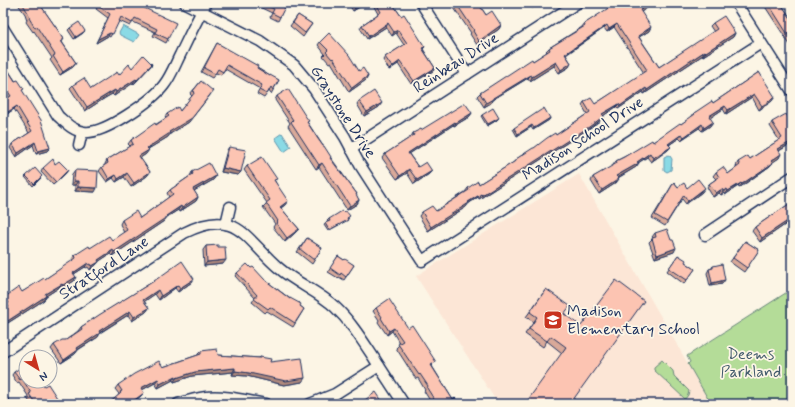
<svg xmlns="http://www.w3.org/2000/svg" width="795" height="407" font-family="Mynerve,sans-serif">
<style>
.built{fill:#fce6d6}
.green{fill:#b4dc98;stroke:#68867b}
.water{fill:#8adae5;stroke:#5e96af}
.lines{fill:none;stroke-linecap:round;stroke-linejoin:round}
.street-casing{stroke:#1b2f5e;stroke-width:13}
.street{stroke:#fcf5e5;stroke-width:10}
.wall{fill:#d9a999;stroke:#1b2f5e}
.shaded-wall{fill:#b0897d;stroke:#1b2f5e}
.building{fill:#fcc4b2;stroke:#1b2f5e}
.labels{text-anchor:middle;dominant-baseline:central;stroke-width:3.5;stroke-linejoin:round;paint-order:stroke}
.street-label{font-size:16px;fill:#1b2f5e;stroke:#fcf5e5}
.poi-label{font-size:16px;fill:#1b2f5e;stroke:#fcf5e5;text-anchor:start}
.park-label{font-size:16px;fill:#415a6c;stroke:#fcf5e5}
</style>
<rect width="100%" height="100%" fill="#fcf5e5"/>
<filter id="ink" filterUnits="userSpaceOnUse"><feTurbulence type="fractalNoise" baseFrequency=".025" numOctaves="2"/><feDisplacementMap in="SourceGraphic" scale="8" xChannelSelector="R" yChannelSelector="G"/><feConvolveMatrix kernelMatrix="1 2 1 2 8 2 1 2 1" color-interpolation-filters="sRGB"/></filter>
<g filter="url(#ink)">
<polygon class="built" points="579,174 711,404 498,404 416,276"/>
<g class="green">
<polygon points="792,289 792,404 711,404 688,364 690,362 687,356"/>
<polygon points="662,360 673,371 674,376 689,391 688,395 685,399 654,370 654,367"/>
</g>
<g class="water">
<polygon points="123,26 138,34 139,35 134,42 120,35 119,33"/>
<polygon points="282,133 291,147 284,152 275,138"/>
<polygon points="668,155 670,156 672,159 671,170 667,172 664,170 664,157"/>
</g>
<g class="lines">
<g class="street-casing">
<g id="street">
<polyline points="185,3 260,41 294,65 314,89 345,137 360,165 422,261 761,43"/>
<polyline points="421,3 467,74"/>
<polyline points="736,3 792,91"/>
<path d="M3,28L58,116C66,123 73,131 84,132C103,135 152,101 164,85C171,76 175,65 180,55C188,38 197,20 206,3"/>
<polyline points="79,145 82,132"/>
<polyline points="351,149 577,3"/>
<polyline points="226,224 230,207"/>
<polyline points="705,235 792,177"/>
<path d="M3,352L184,233C238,206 245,240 280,269C298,284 319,292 335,307C351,322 362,340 374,358C384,374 394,389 404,404"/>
<polyline points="3,402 4,404"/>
<path d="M178,404C187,401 197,398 206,397C226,395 247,401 266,404"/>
<polyline points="310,404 335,394 379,366"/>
</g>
</g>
<use href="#street" class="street"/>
</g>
<g class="wall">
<polygon points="17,3 39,3 64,39 62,42 76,63 73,67 60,75 50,60 52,58 34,31 33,32 26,22 27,20 25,14"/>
<polygon points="98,3 134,3 168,39 166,43 153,36 155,32 133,22 130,26 119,21 110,37 108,36 96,43 108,18 96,9 99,4"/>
<polygon points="251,3 286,3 280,17 278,21 270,17 272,13"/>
<polygon points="348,3 366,3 353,11"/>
<polygon points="372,3 392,3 401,16 425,47 423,49 435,68 433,71 411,84 398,64 389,70 383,60 385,57 404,45 396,33 392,36 386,27 367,39 360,28 362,25 378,14"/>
<polygon points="453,3 478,3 486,15 501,25 499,29 477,45 470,34 471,33 452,5"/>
<polygon points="529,3 541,3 532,8"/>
<polygon points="619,3 654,3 641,12 649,31 639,37 659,67 714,32 710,26 713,23 735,33 733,37 703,56 703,55 644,94 643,92 618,109 616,107 603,116 604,116 601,120 587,130 479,199 478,197 468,204 466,207 428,231 419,216 422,212 436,211 465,192 468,188 479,184 514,162 516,159 556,135 587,114 582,105 584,102 595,104 644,73 614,27 607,32 604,28 566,55 571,63 569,67 559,73 554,66 530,81 528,78 492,100 491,103 484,107 477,96 480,93 533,61 547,52 546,51 549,48 582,27 584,24"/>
<polygon points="765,3 785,3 782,5 792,20 792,48 764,5 765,4"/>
<polygon points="298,15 312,24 303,37 290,26"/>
<polygon points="70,28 85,31 83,33 74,39 68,30"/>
<polygon points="320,42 359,71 368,76 366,80 349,92 331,62 329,63 323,56 325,54 318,45"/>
<polygon points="217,43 270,76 279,80 271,94 269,91 264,98 257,94 260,89 225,69 221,75 216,73 212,78 201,72"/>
<polygon points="3,62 22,91 47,151 36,154 33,145 16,157 10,148 12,144 29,133 14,109 3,117 3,101 8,98 3,91"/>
<polygon points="152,64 134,84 133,83 114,96 112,94 105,98 85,111 70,88 73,85 91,89 132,68"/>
<polygon points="759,72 772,101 759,110 752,97 726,114 723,109 710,118 710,126 702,131 699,128 681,140 679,138 669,145 668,150 651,162 647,157 638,163 636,167 618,178 616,183 599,194 591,181 593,177 614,166 613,165 616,161 653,142 681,124 692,117 692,116 694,113 713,103"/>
<polygon points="201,81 189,122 170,134 168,137 148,149 146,154 140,158 150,172 147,176 131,187 124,177 116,182 113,178 107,182 99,171 102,167 105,165 105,164 107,160 130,146 128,144 131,140 166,118 165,117 167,114 180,111 192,96 190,94"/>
<polygon points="277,96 308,123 331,158 357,194 356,195 359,200 357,204 347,210 319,167 316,169 288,126 290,123 275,100"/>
<polygon points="359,101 379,107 364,116 357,104"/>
<polygon points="472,113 469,117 454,126 453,125 409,154 418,167 432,171 429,174 414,184 407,173 397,179 382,158 385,154 411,137 413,133"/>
<polygon points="482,115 497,120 487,126 481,116"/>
<polygon points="550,118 549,120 533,130 531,127 517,136 513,129 514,128"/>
<polygon points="772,122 792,124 792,143 779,151 779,158 772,162 770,166 739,188 738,186 725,195 724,193 721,195 719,193 713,197 707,187 709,184 716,179 713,176 716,172 728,174 737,167 736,166 738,162 750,159 779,140 770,126"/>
<polygon points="229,147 241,172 238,175 221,172 227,150"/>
<polygon points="55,164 68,170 65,174 53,185 41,172 43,168"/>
<polygon points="247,166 275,181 285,205 281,208 299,229 296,232 285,242 273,227 275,224 263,207 267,203 244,170"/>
<polygon points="75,170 95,192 75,191 75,185 71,185 72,174"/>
<polygon points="192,172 216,176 213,180 194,191 198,197 196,201 179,212 178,210 167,217 164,221 112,256 110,254 99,261 96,265 90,270 88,267 86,268 85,267 74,274 74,281 61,289 60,287 46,296 44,300 3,326 3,311 5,310 4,308 6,306 3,302 3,299 5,297 22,292 45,279 73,261 72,259 75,255 90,248 112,240 124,233 120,224 122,220 140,218 169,197 167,193 170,190 190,176"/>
<polygon points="26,176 41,178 33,186 25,177"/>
<polygon points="674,182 678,187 687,188 702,192 686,204 682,199 665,226 652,218"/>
<polygon points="792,202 792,220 760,242 752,231 755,227"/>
<polygon points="349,218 347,219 348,220 346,221 328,231 324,225 325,223 328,222 327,221 329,219"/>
<polygon points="655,233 671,240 674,252 655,258 649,242 653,238 652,237"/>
<polygon points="307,238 322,248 312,264 297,252"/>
<polygon points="745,241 759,250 744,272 730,262"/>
<polygon points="206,246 218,247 223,264 204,266 203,250"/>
<polygon points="678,255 685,262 695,269 684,284 667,271"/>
<polygon points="338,256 344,260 354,265 344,280 339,277 338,278 328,272"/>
<polygon points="713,266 722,284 710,286 707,273 709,269 711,269"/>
<polygon points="251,268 265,280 304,309 293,327 267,311 265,313 252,302 255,298 235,276 237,273"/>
<polygon points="154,281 192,282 178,292 175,288 159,300 155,294 144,301 149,308 146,312 132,321 128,315 100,333 98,337 78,350 75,354 61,363 51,349 54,345 66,340 78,331 81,327"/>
<polygon points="546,289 565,314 581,326 562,353 547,341 543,347 525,334 534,322 526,317"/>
<polygon points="376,308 433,365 432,366 453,400 459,404 432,404 424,391 425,390 418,378 416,379 396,348 400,344 392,331 387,335 378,322 379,320 373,311"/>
<polygon points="201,351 218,355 259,358 260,357 302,382 284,385 247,376 232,375 233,372 192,376 174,382 173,380 158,388 155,383 142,390 144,393 141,396 131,404 108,404 118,396 119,394 115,389 118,385 163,367 198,355 198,354"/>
<polygon points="14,372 44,386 57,398 52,403 53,404 31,404 27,398 28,396 19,382 17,383 12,375"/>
</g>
<g class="shaded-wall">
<polygon points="363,3 366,3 353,11 355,8"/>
<polygon points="537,3 541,3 532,8 535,4"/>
<polygon points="651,3 654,3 638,14 640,10"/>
<polygon points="388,23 386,27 367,39 369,36"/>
<polygon points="617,24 614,27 607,32 609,29"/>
<polygon points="501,25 499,29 477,45 479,41"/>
<polygon points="607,25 604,28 562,57 565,54"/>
<polygon points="651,27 649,31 636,39 638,36"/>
<polygon points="398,30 396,33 392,36 394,32"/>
<polygon points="85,31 83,33 74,39 76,37"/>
<polygon points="110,33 108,36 96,43 98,39"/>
<polygon points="735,33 733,37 703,56 706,52"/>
<polygon points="705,51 703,55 644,94 647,90"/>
<polygon points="400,61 398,64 389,70 392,67"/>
<polygon points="556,62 554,66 530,81 532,77"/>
<polygon points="76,63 73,67 60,75 63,72"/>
<polygon points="571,63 569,67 559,73 561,70"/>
<polygon points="152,64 150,67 134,84 137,80"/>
<polygon points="435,68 433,71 411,84 414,81"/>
<polygon points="531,75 528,78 492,100 491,103 484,107 486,103 493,98"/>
<polygon points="368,76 366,80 349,92 352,88"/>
<polygon points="136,79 133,83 114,96 116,92"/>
<polygon points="646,88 643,92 618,109 620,106"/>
<polygon points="115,90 112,94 105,98 85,111 87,107 108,94"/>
<polygon points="211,94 189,122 170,134 168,137 145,151 147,148 169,132"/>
<polygon points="754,94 752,97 726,114 728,110"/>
<polygon points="775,97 772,101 759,110 762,106"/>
<polygon points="382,103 379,107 364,116 367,112"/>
<polygon points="619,104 616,107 600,118 602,114"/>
<polygon points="17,106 14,109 3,117 3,115"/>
<polygon points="725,106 723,109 707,120 709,116"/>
<polygon points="472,113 469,117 454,126 456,123"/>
<polygon points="604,116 601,120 587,130 479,199 482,195"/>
<polygon points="499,118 497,120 487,126 488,124"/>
<polygon points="550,118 549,120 533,130 534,128"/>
<polygon points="455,122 453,125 406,156 408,153"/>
<polygon points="713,122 710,126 702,131 704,128"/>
<polygon points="702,124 699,128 681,140 684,137"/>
<polygon points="532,125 531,127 517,136 518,134"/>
<polygon points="682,134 679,138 666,147 668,144"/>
<polygon points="792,141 792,143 775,153 778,149"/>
<polygon points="35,142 33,145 16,157 18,153"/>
<polygon points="671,147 668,150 651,162 653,158"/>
<polygon points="50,148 47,151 36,154 38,151"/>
<polygon points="149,150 146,154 137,160 139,156"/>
<polygon points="650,153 647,157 635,165 637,162"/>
<polygon points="781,154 779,158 769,165 771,161"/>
<polygon points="322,163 319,167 316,169 319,165"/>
<polygon points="639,163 636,167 614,180 616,176"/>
<polygon points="773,163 770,166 739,188 742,184"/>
<polygon points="223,168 241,172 238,175 221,172"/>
<polygon points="409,169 407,173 397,179 400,176"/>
<polygon points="68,170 65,174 53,185"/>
<polygon points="432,171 429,174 414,184 417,180"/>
<polygon points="150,172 147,176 131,187 134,183"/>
<polygon points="127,173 124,177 116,182 118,179"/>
<polygon points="116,175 113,178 107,182 109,179"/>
<polygon points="216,176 213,180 190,193 193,189"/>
<polygon points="619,179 616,183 599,194 602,190"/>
<polygon points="74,181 78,181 75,185 71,185"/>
<polygon points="741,183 738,186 725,195 728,191"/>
<polygon points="78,187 97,188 95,192 75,191"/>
<polygon points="705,188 702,192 686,204 688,201"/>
<polygon points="722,189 719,193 713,197 716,193"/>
<polygon points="727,189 724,193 721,195 723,191"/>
<polygon points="481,194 478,197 468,204 466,207 428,231 431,227"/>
<polygon points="198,197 196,201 179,212 182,208"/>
<polygon points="359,200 357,204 347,210 350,206"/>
<polygon points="288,201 285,205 277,210 280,207"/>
<polygon points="181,206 178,210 167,217 164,221 112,256 114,252"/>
<polygon points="792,218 792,220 760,242 762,238"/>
<polygon points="299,229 296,232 285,242 287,238"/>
<polygon points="676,248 674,252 655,258 657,255"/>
<polygon points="113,250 110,254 95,264 98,260"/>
<polygon points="226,260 223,264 204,266 207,262"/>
<polygon points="99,262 96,265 90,270 92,266"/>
<polygon points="88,263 85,267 71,276 73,273"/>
<polygon points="76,277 74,281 61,289 63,285"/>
<polygon points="194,279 192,282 178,292 180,288"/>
<polygon points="725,280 722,284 710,286 712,283"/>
<polygon points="62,284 60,287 43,298 45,294"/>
<polygon points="178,285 175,288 159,300 161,296"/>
<polygon points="158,290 155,294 141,304 143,300"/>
<polygon points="46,296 44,300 3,326 3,324"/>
<polygon points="149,308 146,312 132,321 134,317"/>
<polygon points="130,311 128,315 96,335 99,331"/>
<polygon points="394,328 392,331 387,335 389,331"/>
<polygon points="100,333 98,337 74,352 77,348"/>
<polygon points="78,350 75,354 61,363 64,360"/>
<polygon points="235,368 233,372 192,376 174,382 176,378 195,372"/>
<polygon points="235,371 249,373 305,378 302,382 284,385 247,376 232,375"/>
<polygon points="176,376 173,380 158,388 160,384"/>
<polygon points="158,379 155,383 138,392 141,388"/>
<polygon points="144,393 141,396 131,404 129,404"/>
<polygon points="57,398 51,404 51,402"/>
</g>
<g class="building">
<polygon points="22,3 39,3 64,39 61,41 76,63 63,72 53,56 55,55 37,27 35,28 29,18 30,17 27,11"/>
<polygon points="100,3 134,3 176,23 168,39 155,33 157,29 135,18 132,23 121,17 113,34 110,33 98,39 110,14 98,6"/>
<polygon points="261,3 287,3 280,17 272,13 274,9"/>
<polygon points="352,3 363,3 355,8"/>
<polygon points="376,3 392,3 401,16 404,14 425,47 422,48 435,68 414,81 400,61 392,67 385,57 407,43 398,30 394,32 388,23 369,36 362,25 381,12"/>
<polygon points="456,3 478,3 486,15 492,11 501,25 479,41 473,31 474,30"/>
<polygon points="619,3 651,3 640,10 651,27 638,36 659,67 717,29 713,23 724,16 735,33 706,52 705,51 647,90 646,88 620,106 619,104 602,114 604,116 589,127 482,195 481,194 468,202 469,203 431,227 422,212 432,206 436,211 469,190 468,188 478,181 479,184 517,160 516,159 533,148 534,148 547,138 555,133 556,135 590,112 584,102 591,98 595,104 647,70 617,24 609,29 607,25 565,54 571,63 561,70 556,62 532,77 531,75 493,98 493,99 486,103 480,93 532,59 533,61 550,50 549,48 585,26 584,24 613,5 614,6"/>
<polygon points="768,3 783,3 781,4 792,20 792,41"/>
<polygon points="298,15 312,24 305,33 293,23"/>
<polygon points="79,22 85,31 76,37 70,28"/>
<polygon points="329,33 349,55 359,71 363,68 368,76 352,88 333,58 332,59 326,52 328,50 320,42"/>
<polygon points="217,43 258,66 257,68 270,76 270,75 279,80 273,90 271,87 267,94 259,90 262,85 227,65 223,72 218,69 215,74 204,68"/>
<polygon points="143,55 152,64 137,80 136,79 116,92 115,90 108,94 87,107 73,85 84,78 91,89 117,72 119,75 129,64 132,68"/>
<polygon points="3,62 15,81 18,80 24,89 22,90 41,120 50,148 38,151 35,142 18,153 12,144 32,131 17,106 3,115 3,101 11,96 3,84"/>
<polygon points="759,72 775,97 762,106 754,94 728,110 725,106 709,116 713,122 704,128 702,124 684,137 682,134 668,144 671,147 653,158 650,153 637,162 639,163 616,176 619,179 602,190 593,177 617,163 616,161 624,157 652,140 653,142 680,123 681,124 695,114 694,113 712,101 713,103"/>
<polygon points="201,81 213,91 192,118 169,132 170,133 147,148 149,150 139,156 150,172 134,183 127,173 118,179 116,175 109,179 102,167 108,163 107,160 133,144 131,140 155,123 156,125 169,116 167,114 178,107 180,111 195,92 193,91"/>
<polygon points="288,89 306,117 309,121 307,122 318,139 323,146 324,146 331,157 330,158 357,194 356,194 359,200 350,206 322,163 319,165 291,122 293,120 277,96"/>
<polygon points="374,91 382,103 367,112 359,101"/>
<polygon points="465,103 472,113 456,123 455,122 408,153 418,167 426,162 432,171 417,180 409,169 400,176 385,154 414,135 413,133 421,129 421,130"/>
<polygon points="493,108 499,118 488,124 482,115"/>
<polygon points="544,108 550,118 534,128 532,125 518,134 514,128"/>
<polygon points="786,114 792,124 792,141 778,149 781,154 771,161 773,163 742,184 741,183 728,191 727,189 723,191 722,189 716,193 709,184 719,177 716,172 723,167 728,174 740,165 738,162 748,156 750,159 782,138 772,122"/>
<polygon points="229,147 246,150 241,172 223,168"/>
<polygon points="262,157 277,179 274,180 288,201 280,207 299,229 287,238 276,223 278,221 266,203 270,200 247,166"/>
<polygon points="53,159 55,164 59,161 68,170 56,182 43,168"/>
<polygon points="209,163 216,176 193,189 198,197 182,208 181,206 166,216 167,217 114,252 113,250 98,260 99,262 92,266 91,264 89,265 88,263 73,273 76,277 63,285 62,284 45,294 46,296 3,324 3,311 9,307 7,304 9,303 5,297 19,287 22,292 44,278 45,279 76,258 75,255 89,246 90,248 109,236 112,240 127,230 122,220 136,211 140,218 173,194 170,190 193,174 192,172"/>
<polygon points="35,168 42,176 34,184 26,176"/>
<polygon points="75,170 98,171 97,188 78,187 78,181 74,181"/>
<polygon points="698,179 705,188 688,201 684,195 667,222 655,215 674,182 678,187 684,183 687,188"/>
<polygon points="792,202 792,218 762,238 755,227"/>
<polygon points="342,211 343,212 346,211 350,216 347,218 348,220 329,230 325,223 330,221 329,219"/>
<polygon points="3,215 6,219 3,221"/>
<polygon points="667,229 671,240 673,240 676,248 657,255 652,238 656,237 655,233"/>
<polygon points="307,238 322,248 314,260 300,249"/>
<polygon points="745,241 759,250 747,268 733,258"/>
<polygon points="218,245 218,247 225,247 226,260 207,262 206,246"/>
<polygon points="678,255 686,260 685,262 695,269 687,280 669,268"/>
<polygon points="338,256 344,260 345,259 354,265 346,277 341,273 340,275 330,268"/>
<polygon points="182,261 194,279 180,288 178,285 161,296 158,290 143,300 149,308 134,317 130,311 99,331 100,333 77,348 78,350 64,360 54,345 62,340 66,340 82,329 81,327 99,315 154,281"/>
<polygon points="247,264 251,268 253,267 265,280 290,299 290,298 301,304 300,306 304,309 295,323 270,307 268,309 254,299 257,295 237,273"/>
<polygon points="722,264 725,280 712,283 709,269 713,268 713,266"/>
<polygon points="616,280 644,301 570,404 525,404 566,347 551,336 547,341 529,329 537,317 530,312 546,289 570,306 564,314 581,326"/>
<polygon points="389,299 408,328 412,325 436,362 431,365 453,400 455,398 459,404 437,404 427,388 428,386 420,374 419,375 398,344 403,341 394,328 389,331 381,318 382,317 376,308"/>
<polygon points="217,349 218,355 260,358 260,357 271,359 270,362 302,358 305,378 286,381 249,373 235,371 235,368 195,372 176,378 176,376 160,384 158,379 141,388 144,393 129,404 108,404 121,393 120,392 122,391 118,385 134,374 159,361 163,367 201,354 201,351"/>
<polygon points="26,364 26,381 41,381 44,386 48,384 57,398 51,402 53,404 36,404 29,394 31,393 22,378 20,380 14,372"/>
<polygon points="376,392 384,404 363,404 362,402"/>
</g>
</g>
<defs>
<g id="school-square" transform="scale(1)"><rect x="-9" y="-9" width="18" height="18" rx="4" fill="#c8321e" stroke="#fcf5e5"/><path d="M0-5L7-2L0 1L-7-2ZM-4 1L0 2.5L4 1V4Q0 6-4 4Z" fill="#fff"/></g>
</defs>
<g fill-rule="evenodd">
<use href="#school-square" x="553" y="320"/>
</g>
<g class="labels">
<g class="street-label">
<text transform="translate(456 63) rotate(-33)">Reinbeau Drive</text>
<text transform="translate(343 112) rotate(57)">Graystone Drive</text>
<text transform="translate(583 139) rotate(-33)">Madison School Drive</text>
<text transform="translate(104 268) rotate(-33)">Stratford Lane</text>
</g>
<g class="poi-label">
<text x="567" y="311">Madison<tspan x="567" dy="18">Elementary School</tspan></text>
</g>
<g class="park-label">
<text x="751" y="354">Deems<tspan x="751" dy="18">Parkland</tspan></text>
</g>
</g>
<rect width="795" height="407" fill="none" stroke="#fcf5e5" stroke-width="16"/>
<rect x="8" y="8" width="779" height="391" fill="none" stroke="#1b2f5e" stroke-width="1.5" filter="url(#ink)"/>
<g transform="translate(38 369) rotate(143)"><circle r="19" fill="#fcf5e5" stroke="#a2a6af"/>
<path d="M0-3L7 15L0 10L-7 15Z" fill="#c8321e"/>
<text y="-6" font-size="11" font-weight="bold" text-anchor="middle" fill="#1b2f5e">N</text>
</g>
</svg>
